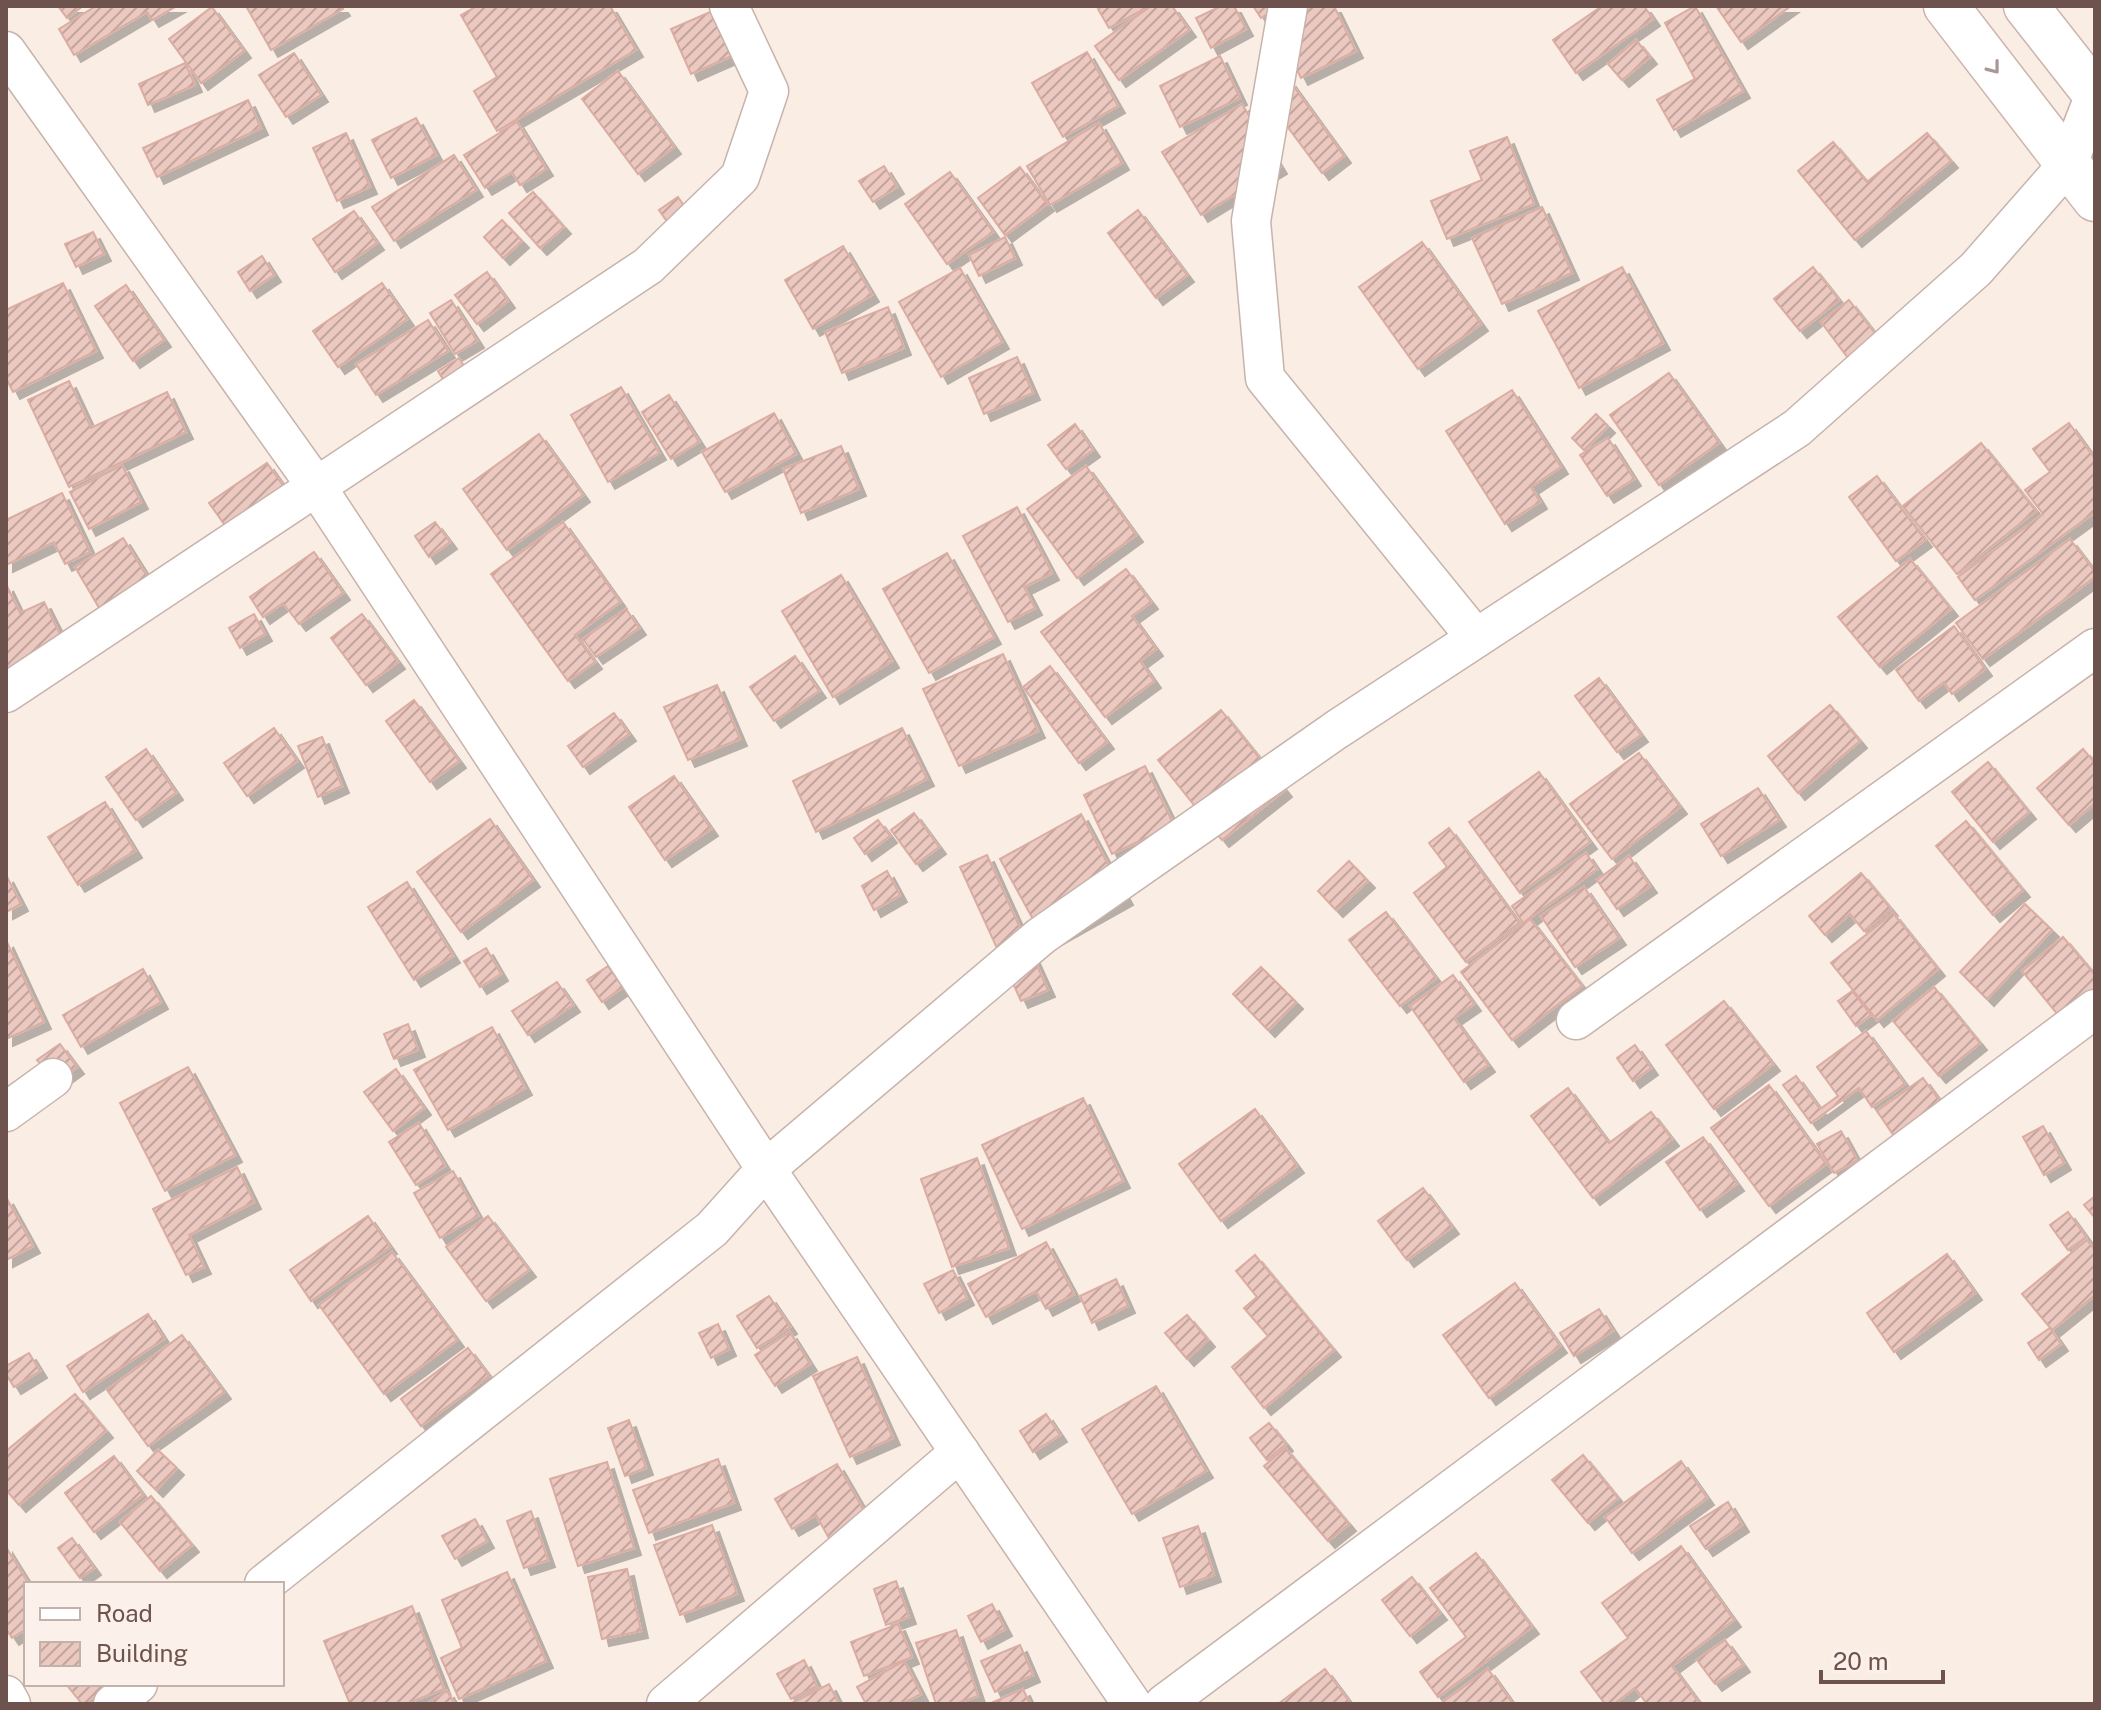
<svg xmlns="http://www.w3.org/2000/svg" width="2101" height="1710" font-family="'Public Sans',sans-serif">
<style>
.building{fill:url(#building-hatch);stroke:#dbaca2;stroke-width:2;filter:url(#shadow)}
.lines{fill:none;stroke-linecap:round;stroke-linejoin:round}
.minor-casing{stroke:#c8b3ac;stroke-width:41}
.secondary-casing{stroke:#cdb4ad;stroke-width:47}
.minor{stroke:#fff;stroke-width:38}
.secondary{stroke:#fff;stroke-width:44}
.oneway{stroke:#a89794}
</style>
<defs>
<pattern id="building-hatch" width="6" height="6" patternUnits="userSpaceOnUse" patternTransform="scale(2)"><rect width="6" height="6" fill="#ebc8c0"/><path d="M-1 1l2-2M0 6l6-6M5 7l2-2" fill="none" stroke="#c3a59e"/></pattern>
<filter id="shadow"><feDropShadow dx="7" dy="7" stdDeviation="0" flood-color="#0004"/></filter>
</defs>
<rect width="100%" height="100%" fill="#f9ede4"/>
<g class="building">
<polygon points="58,6 83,6 67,18"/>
<polygon points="96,6 177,6 152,20 147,12 74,55 59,29"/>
<polygon points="246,6 341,6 343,9 271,50"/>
<polygon points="477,6 610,6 636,50 497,131 474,91 497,77 461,15"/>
<polygon points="724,6 752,47 691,74 671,29"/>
<polygon points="1102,6 1150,6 1109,28 1098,9"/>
<polygon points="1151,6 1172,6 1189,30 1119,80 1095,46"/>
<polygon points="1221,6 1234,6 1246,29 1211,48 1196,18"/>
<polygon points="1253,6 1280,6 1261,18"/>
<polygon points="1291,6 1334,6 1356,51 1301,78 1270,16"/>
<polygon points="1602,6 1644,6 1653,19 1576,73 1553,40"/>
<polygon points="1695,6 1743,91 1674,130 1657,100 1695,79 1665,23"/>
<polygon points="1716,6 1791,6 1741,42"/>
<polygon points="212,7 244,51 201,83 169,39"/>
<polygon points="1636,40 1650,57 1622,80 1608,64"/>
<polygon points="1087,52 1118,106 1063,137 1032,83"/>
<polygon points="294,53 321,95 286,117 259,75"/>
<polygon points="1220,56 1240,98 1180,127 1160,86"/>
<polygon points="185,63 195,85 148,105 139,84"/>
<polygon points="618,71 674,147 638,174 582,99"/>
<polygon points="1289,80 1344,156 1322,173 1266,98"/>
<polygon points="248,100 261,128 157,177 143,148"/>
<polygon points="1242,104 1280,167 1201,215 1162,152"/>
<polygon points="416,118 436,155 391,178 372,140"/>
<polygon points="517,122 546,169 520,185 512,172 485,188 464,155"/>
<polygon points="1099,123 1122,163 1050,205 1027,166"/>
<polygon points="346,133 370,187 337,201 313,148"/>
<polygon points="1927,133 1951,161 1855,240 1798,171 1833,142 1867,182"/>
<polygon points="1507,137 1534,204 1447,239 1431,201 1482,180 1470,151"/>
<polygon points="454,155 476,190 394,241 372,207"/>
<polygon points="884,166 897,187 873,202 859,181"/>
<polygon points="1020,167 1047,204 1005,235 978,198"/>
<polygon points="950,172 993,232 947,264 905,204"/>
<polygon points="533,192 564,227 540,248 509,213"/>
<polygon points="678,197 696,223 677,236 659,210"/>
<polygon points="1542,207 1572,273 1502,304 1472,238"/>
<polygon points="1138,210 1187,275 1156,298 1108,233"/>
<polygon points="354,211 377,243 335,272 313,239"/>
<polygon points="502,220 522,241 503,258 484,237"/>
<polygon points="93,232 104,254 76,267 65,244"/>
<polygon points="1005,237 1015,258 979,276 969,255"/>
<polygon points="1422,242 1481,324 1418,369 1359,287"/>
<polygon points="843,246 872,295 813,329 785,280"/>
<polygon points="262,256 274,275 250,291 238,272"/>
<polygon points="1622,267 1663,343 1579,388 1538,311"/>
<polygon points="1813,267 1839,300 1800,331 1774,299"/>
<polygon points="960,268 1002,342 941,377 899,302"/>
<polygon points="487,272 508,301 477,324 455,295"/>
<polygon points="63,283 96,351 13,392 6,378 6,310"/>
<polygon points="382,283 407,319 338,367 313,331"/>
<polygon points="126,285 164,340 133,361 95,306"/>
<polygon points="451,300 477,341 455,354 430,313"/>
<polygon points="1849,300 1877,336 1848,358 1821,322"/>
<polygon points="888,307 904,348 842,373 825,332"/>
<polygon points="428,320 448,351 376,395 356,364"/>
<polygon points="1017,357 1033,393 984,414 969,378"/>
<polygon points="459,358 473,380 452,394 438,371"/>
<polygon points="1669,373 1719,443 1659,485 1610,415"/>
<polygon points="69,381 91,428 167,392 186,432 69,487 28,400"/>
<polygon points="621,387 659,453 608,482 571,415"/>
<polygon points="1512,390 1561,467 1531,487 1540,502 1505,524 1446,431"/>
<polygon points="669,395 699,442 671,459 642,412"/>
<polygon points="774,413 796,454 725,492 702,452"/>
<polygon points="1596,414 1608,426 1584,450 1572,438"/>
<polygon points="2069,423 2095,459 2095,512 1975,600 1958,577 2043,514 2025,490 2050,472 2033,449"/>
<polygon points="1075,424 1093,450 1066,469 1048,445"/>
<polygon points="539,434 583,495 507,550 463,489"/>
<polygon points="1608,438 1634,479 1607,496 1580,455"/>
<polygon points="1981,443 2036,511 1957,574 1903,506"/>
<polygon points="841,446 859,489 801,513 783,469"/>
<polygon points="267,463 289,494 232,535 209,503"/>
<polygon points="122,465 141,502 89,529 70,492"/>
<polygon points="1086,466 1136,535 1077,578 1027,509"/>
<polygon points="1877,476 1925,540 1896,561 1849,497"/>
<polygon points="62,493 90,552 65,564 54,542 6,565 6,520"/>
<polygon points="1017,507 1052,573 1024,587 1035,608 1008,622 963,536"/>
<polygon points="435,522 450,542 429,557 415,536"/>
<polygon points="563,522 620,602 575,635 595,662 568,681 491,574"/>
<polygon points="123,538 150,581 101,611 75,567"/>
<polygon points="2070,539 2095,572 2095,577 1983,659 1956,623"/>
<polygon points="314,552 343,593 299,624 283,603 263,617 250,597"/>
<polygon points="947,553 994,637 929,673 883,589"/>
<polygon points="1910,559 1951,609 1880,667 1838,617"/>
<polygon points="1126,569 1151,602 1132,616 1156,649 1140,661 1154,681 1105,717 1041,632"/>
<polygon points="841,575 892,661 833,697 782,611"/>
<polygon points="6,584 20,613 44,602 66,646 6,675"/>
<polygon points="626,609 639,628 596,657 583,639"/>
<polygon points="254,614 265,634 240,648 229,628"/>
<polygon points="362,614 398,662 366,685 331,638"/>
<polygon points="1954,626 1985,669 1952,694 1944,682 1919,701 1896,670"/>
<polygon points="1003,654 1038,731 959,766 923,689"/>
<polygon points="795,656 819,691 774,721 750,687"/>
<polygon points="1050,666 1107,742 1079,763 1023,687"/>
<polygon points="1599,678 1641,735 1617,752 1575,696"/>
<polygon points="717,685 740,739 688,760 664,707"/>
<polygon points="414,700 459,761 430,782 386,721"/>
<polygon points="1830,705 1860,741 1798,793 1768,756"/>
<polygon points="1221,710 1285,790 1222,840 1158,760"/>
<polygon points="614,713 629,734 583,767 568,746"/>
<polygon points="274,728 297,761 247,796 224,763"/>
<polygon points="902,728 927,779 816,832 793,781"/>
<polygon points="322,737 342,786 318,797 298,746"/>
<polygon points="146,749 176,793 136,820 106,777"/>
<polygon points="2083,749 2095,763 2095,803 2069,825 2037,788"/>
<polygon points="1639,753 1680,807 1612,859 1570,804"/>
<polygon points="1988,762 2029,812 1993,842 1952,792"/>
<polygon points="1145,766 1174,825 1112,854 1084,795"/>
<polygon points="1539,772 1590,842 1520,893 1469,822"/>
<polygon points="674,776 711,829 665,860 629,807"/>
<polygon points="1758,788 1779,820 1721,856 1701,824"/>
<polygon points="105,802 135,851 78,885 48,837"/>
<polygon points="914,813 939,847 916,864 891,830"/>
<polygon points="1081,814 1126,898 1046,943 1000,859"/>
<polygon points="490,819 533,880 461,932 417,872"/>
<polygon points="878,820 890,836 865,854 854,838"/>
<polygon points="1966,821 2023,890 1993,915 1936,846"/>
<polygon points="1449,828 1519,923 1466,962 1414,893 1447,867 1429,843"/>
<polygon points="1586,853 1597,869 1523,923 1512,906"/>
<polygon points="987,855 1048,990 1021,1001 960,867"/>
<polygon points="1629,856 1650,886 1617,909 1597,880"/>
<polygon points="1349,861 1368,881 1336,910 1318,891"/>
<polygon points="887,871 900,895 874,910 862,886"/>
<polygon points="1861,873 1891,909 1864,931 1850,914 1825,935 1809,916"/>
<polygon points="6,875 21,904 6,912"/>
<polygon points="407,882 453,956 414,980 368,907"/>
<polygon points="1584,887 1619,938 1575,967 1541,916"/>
<polygon points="2025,904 2052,930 1987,999 1960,972"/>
<polygon points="1386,912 1436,978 1400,1006 1349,940"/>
<polygon points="1893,913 1938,969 1877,1020 1831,963"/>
<polygon points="1530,919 1582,986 1512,1040 1461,972"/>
<polygon points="2063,937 2095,975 2095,994 2063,1021 2022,971"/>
<polygon points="6,940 44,1022 6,1039"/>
<polygon points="486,948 501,974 480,987 464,961"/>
<polygon points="608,966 623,987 602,1002 587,980"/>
<polygon points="1261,967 1296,1002 1268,1030 1233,994"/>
<polygon points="143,969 161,1002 81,1047 63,1015"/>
<polygon points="1453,975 1474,1004 1454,1018 1488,1065 1464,1082 1410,1006"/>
<polygon points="557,982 573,1005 528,1035 512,1011"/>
<polygon points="1934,987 1980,1043 1939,1076 1893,1021"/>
<polygon points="1852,991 1871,1015 1856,1026 1838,1001"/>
<polygon points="1724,1001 1773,1064 1714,1109 1666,1045"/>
<polygon points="408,1024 418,1050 394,1059 384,1034"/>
<polygon points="492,1027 525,1088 448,1130 414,1070"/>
<polygon points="1866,1031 1905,1084 1872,1107 1859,1088 1811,1123 1783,1085 1796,1076 1820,1109 1838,1096 1817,1067"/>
<polygon points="60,1044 77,1067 55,1083 37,1060"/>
<polygon points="1635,1045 1651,1068 1633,1081 1617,1058"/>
<polygon points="188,1067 235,1155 165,1191 120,1103"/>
<polygon points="396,1069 424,1108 393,1131 364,1092"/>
<polygon points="1923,1078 1941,1103 1894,1136 1877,1111"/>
<polygon points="1769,1085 1826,1164 1769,1206 1711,1128"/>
<polygon points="1568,1088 1609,1143 1651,1112 1672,1139 1593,1198 1531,1116"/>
<polygon points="1083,1098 1123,1181 1022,1229 982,1145"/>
<polygon points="1255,1109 1297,1166 1221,1221 1179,1164"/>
<polygon points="419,1123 445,1166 416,1185 389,1142"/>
<polygon points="2043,1126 2064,1163 2044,1175 2023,1137"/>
<polygon points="1841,1131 1857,1160 1834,1173 1817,1144"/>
<polygon points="1703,1137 1737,1184 1700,1210 1666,1162"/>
<polygon points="977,1158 1009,1248 952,1267 921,1179"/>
<polygon points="237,1167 254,1202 189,1235 204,1267 186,1275 153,1209"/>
<polygon points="453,1171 478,1216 440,1238 414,1193"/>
<polygon points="1423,1188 1452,1227 1407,1260 1378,1221"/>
<polygon points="2095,1196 2095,1218 2084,1205"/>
<polygon points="6,1197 33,1246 6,1260"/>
<polygon points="2068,1212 2086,1237 2068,1250 2050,1225"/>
<polygon points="368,1216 390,1247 311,1301 290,1270"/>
<polygon points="488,1216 529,1270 486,1301 446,1247"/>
<polygon points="2087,1240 2095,1250 2095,1295 2052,1330 2022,1294"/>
<polygon points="1046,1242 1074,1294 1046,1309 1036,1291 986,1317 968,1284"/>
<polygon points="392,1252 457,1340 384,1394 319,1305"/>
<polygon points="1947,1254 1975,1293 1894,1352 1867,1313"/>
<polygon points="1255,1255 1334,1350 1264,1408 1232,1367 1268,1336 1244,1308 1257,1297 1236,1271"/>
<polygon points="953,1270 967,1298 939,1313 924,1284"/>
<polygon points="1116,1279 1128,1306 1092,1323 1080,1296"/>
<polygon points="1515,1283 1560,1346 1489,1398 1443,1335"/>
<polygon points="769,1296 790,1327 757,1348 737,1316"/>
<polygon points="1599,1309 1613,1331 1574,1356 1560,1333"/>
<polygon points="148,1314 164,1339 83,1392 67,1366"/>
<polygon points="1187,1315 1208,1340 1187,1359 1165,1333"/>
<polygon points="718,1324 729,1349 711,1358 699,1333"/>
<polygon points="2050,1328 2061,1344 2039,1360 2028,1343"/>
<polygon points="790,1332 810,1364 775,1386 755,1355"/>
<polygon points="182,1335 224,1392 148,1446 107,1390"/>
<polygon points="468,1348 489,1376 421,1426 401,1399"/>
<polygon points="29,1353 40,1371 14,1387 6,1374 6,1366"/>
<polygon points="857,1357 893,1438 850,1457 813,1376"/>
<polygon points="1156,1386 1206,1471 1132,1514 1082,1429"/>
<polygon points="75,1394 106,1431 19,1505 6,1490 6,1451"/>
<polygon points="1046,1414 1060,1435 1033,1452 1020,1431"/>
<polygon points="629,1420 646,1468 625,1476 608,1428"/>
<polygon points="1269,1423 1286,1444 1267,1460 1250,1438"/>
<polygon points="1285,1448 1349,1524 1328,1541 1264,1466"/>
<polygon points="158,1450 177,1468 156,1490 137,1471"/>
<polygon points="1583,1455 1618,1498 1588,1523 1552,1480"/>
<polygon points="114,1456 143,1495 94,1532 65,1493"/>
<polygon points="718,1459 734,1503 649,1533 633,1490"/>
<polygon points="1681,1461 1707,1498 1632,1553 1605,1517"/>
<polygon points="607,1462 634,1548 578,1566 550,1479"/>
<polygon points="837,1464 877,1533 839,1556 816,1515 792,1529 775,1499"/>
<polygon points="151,1496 192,1545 160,1571 120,1522"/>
<polygon points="1728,1502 1742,1525 1706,1549 1690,1526"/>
<polygon points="531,1511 548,1560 524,1568 507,1521"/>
<polygon points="475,1519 487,1541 455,1559 442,1536"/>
<polygon points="712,1525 737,1594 680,1615 654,1545"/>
<polygon points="1198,1526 1214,1575 1180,1587 1163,1538"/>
<polygon points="72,1538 94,1568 80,1578 58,1548"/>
<polygon points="1681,1546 1734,1620 1672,1666 1700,1704 1647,1704 1635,1688 1614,1704 1605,1704 1581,1672 1628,1638 1602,1603"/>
<polygon points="6,1547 29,1584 26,1584 26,1629 12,1638 6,1629"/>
<polygon points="1476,1553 1532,1627 1438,1697 1420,1672 1466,1637 1430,1588"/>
<polygon points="627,1569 641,1631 602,1639 588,1577"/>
<polygon points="507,1572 546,1661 459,1699 441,1658 462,1648 442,1600"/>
<polygon points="1412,1577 1440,1613 1410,1636 1382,1600"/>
<polygon points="896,1581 909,1617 886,1625 874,1589"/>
<polygon points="992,1604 1005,1629 981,1642 968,1616"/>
<polygon points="412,1606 444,1689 406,1704 350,1704 324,1641"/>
<polygon points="898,1624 912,1657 864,1676 851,1642"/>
<polygon points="956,1630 978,1696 955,1704 936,1704 916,1643"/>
<polygon points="1725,1640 1743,1665 1715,1684 1697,1660"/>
<polygon points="1020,1645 1033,1675 995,1692 981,1661"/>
<polygon points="804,1660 817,1686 791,1699 777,1674"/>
<polygon points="904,1661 921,1694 902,1704 866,1704 857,1687"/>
<polygon points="1325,1669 1351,1704 1278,1704"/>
<polygon points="1488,1669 1513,1704 1440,1704"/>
<polygon points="66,1684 100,1684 105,1690 87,1704 82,1704"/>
<polygon points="829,1684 839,1704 790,1704"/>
<polygon points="1023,1689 1030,1704 989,1704"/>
<polygon points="447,1691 455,1704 427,1704"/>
</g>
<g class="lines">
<g class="minor-casing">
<g id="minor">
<polyline points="1288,6 1251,221 1265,378 1476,638"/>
<polyline points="6,51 316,486 766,1169 1132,1704"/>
<polyline points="6,693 648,266 740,177 769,91 729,6"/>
<polyline points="1576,1020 2095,648"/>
<polyline points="6,1112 53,1078"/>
<polyline points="264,1584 712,1229 766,1169 1041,936 1336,730 1797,428 1976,269 2068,164 2095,94"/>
<polyline points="6,1695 11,1704"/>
<polyline points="113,1704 138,1684"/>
<polyline points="666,1704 960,1452"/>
<polyline points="1164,1704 2095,1009"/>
</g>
</g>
<g class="secondary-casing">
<g id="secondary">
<polyline points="1946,6 2095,199"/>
<polyline points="2026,6 2095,94"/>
</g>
</g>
<use href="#minor" class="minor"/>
<use href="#secondary" class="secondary"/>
</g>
<defs><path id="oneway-chevron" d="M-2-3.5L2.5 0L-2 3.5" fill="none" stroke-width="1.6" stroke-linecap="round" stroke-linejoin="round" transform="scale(2)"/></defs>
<use class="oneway" href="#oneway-chevron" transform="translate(1994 68) rotate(52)"/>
<rect width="2101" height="1710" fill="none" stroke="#6e524d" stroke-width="16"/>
<rect x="24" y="1582" width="260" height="104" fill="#fcf1ea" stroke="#c3b1ab" stroke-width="2"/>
<rect x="40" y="1608" width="40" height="12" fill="#ffffff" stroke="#c3b1ab" stroke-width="2"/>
<text x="96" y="1622" font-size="24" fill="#6e524d">Road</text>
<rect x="40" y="1642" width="40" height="24" fill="url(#building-hatch)" stroke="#c3b1ab" stroke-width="2"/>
<text x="96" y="1662" font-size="24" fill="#6e524d">Building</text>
<path d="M1821 1670v12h122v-12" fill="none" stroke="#6e524d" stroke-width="4"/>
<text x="1833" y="1670" font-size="24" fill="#6e524d" stroke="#fcf1ea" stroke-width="6" paint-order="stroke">20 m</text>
</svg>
